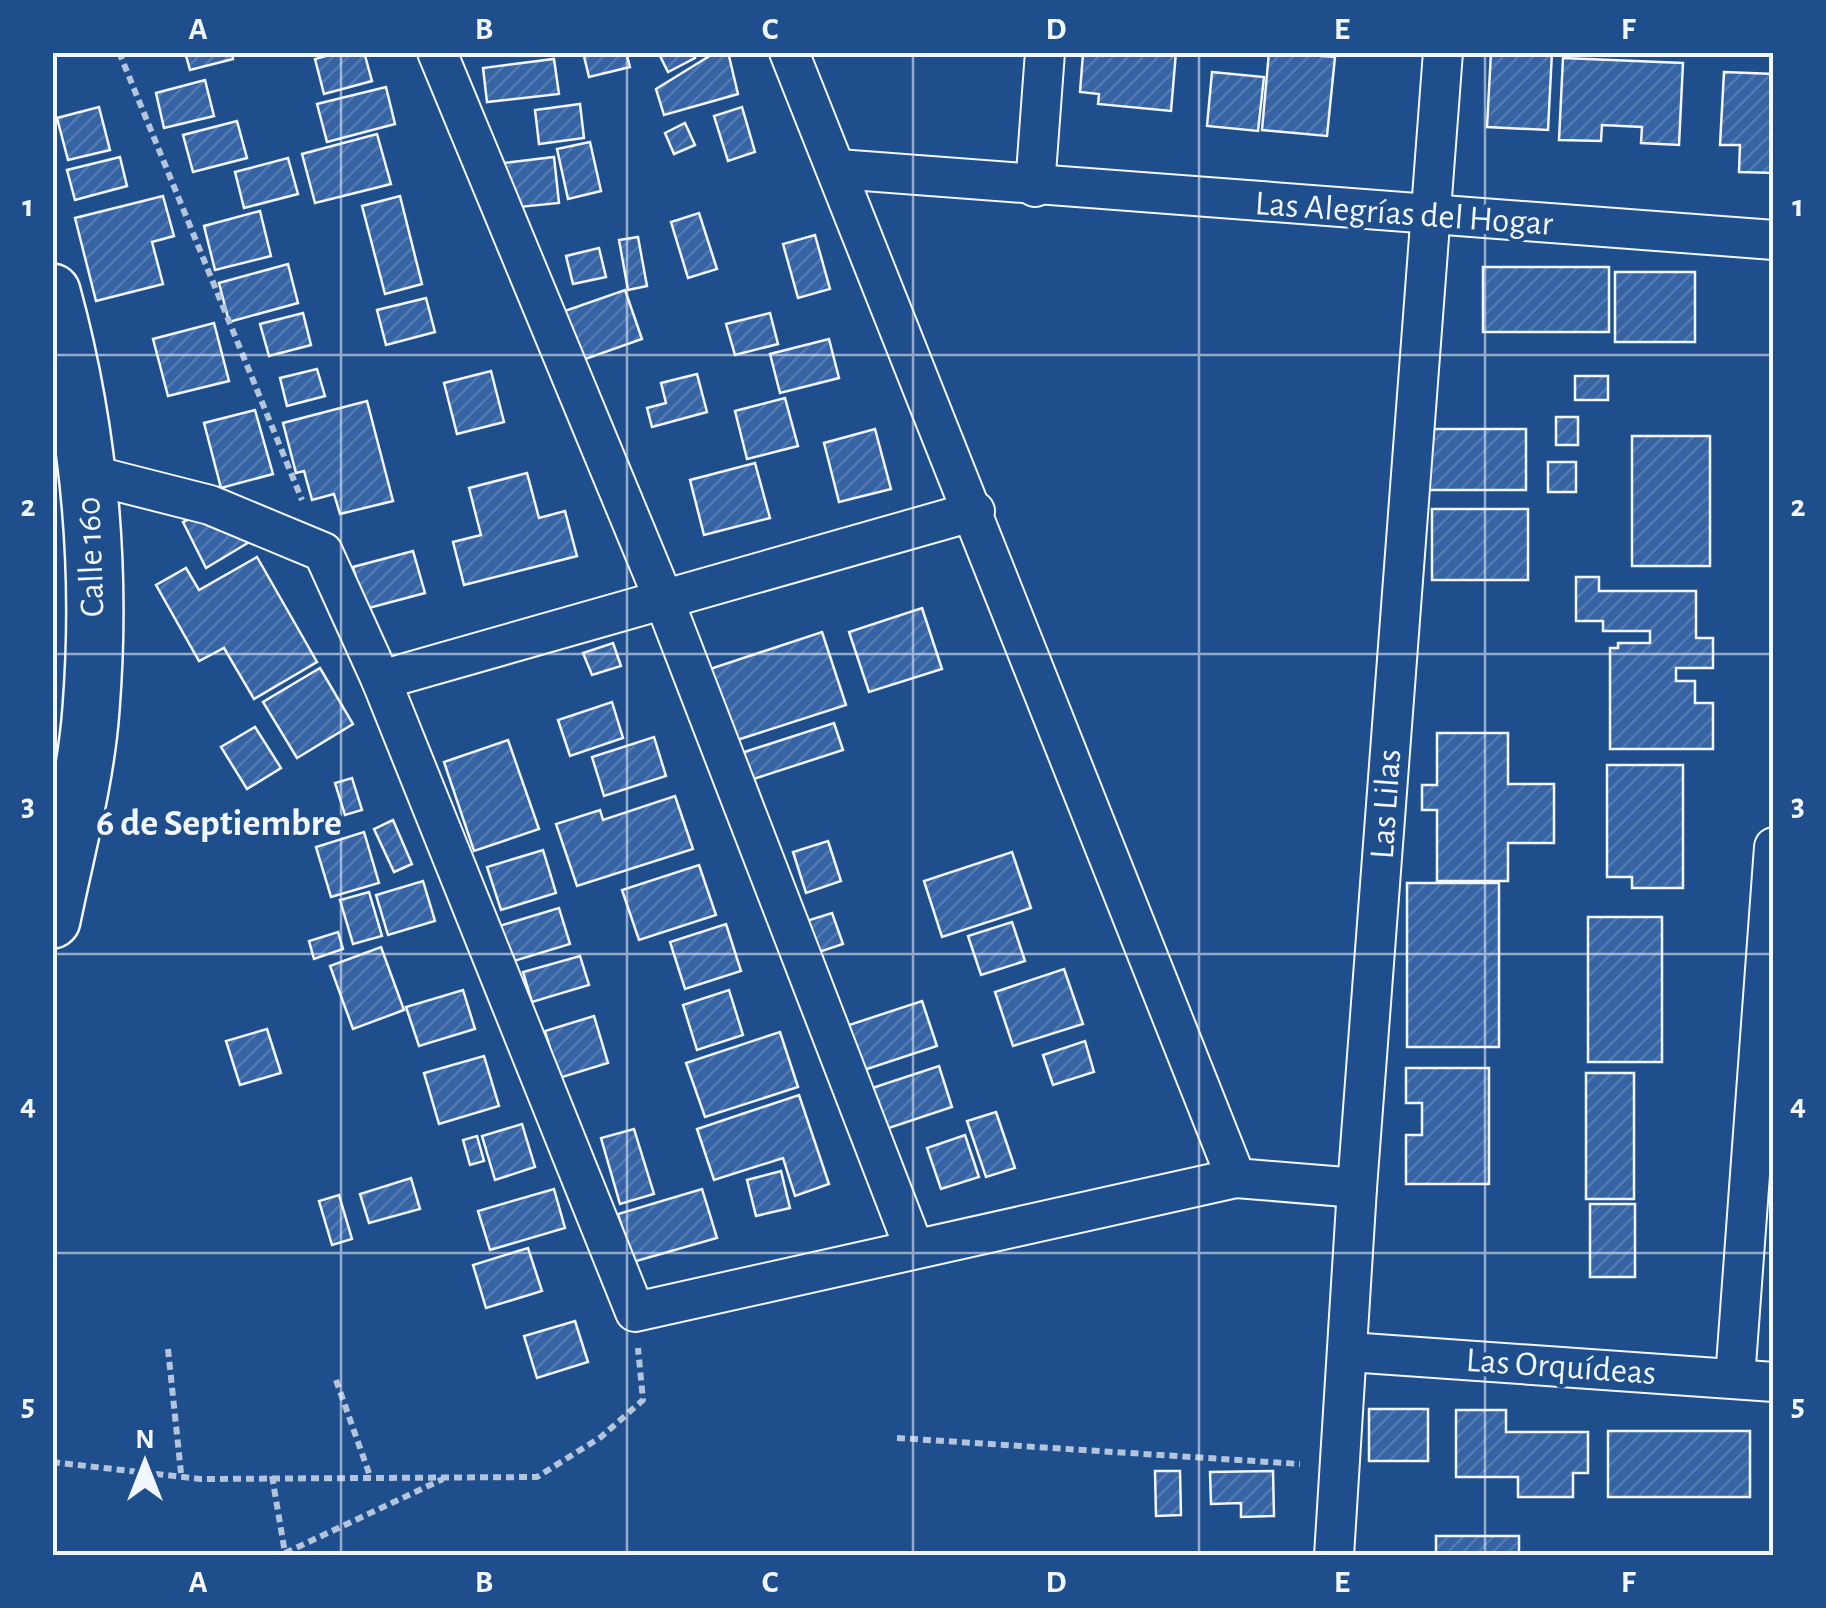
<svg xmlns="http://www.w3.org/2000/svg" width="1826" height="1608" font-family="'Alegreya Sans',sans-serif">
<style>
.building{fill:url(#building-hatch);stroke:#f2f6ff;stroke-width:2.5}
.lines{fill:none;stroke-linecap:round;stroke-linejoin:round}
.street-casing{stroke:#f2f6ff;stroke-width:42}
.secondary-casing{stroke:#f2f6ff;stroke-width:60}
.path{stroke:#b3c4dc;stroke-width:6;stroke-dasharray:8 5;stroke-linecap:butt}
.street{stroke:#1f4e8c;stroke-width:38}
.secondary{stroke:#1f4e8c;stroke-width:55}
.grid{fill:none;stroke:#f2f6ff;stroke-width:2.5;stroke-opacity:0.55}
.labels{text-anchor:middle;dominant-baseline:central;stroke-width:8;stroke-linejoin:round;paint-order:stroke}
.street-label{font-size:35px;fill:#f2f6ff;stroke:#1f4e8c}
.neighbourhood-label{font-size:38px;font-weight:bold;fill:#f2f6ff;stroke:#1f4e8c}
.neatline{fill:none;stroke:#f2f6ff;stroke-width:4}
.grid-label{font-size:32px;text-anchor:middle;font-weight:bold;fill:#f2f6ff}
</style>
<defs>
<pattern id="building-hatch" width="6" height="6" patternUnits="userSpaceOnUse" patternTransform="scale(2.5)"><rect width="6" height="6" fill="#3563a3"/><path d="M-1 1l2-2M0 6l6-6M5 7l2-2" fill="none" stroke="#537ab1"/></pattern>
</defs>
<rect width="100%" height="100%" fill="#1f4e8c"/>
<g class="building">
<polygon points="185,52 232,52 233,59 190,70"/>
<polygon points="340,52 364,52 372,81 324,94 315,59"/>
<polygon points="583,52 626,52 630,67 589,77"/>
<polygon points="658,52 692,52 695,58 668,72"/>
<polygon points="716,52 728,52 738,94 664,115 656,89"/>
<polygon points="1103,52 1176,52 1171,111 1098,104 1099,94 1080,92 1083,54 1102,56"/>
<polygon points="1269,52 1335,57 1327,136 1262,130"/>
<polygon points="1491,52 1552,52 1548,130 1487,127"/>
<polygon points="1563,58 1683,63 1679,145 1641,143 1642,127 1602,125 1601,141 1559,140"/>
<polygon points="554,59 559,94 487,102 483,68"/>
<polygon points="1212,72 1264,77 1258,131 1207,126"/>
<polygon points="1724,72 1774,74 1774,173 1739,172 1740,145 1720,145"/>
<polygon points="205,80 214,116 164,128 156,93"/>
<polygon points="386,87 395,124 327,142 317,104"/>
<polygon points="580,104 584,138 539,144 535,110"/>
<polygon points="99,107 110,150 68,160 57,118"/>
<polygon points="742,107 755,152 728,161 714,116"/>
<polygon points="237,121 247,158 193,172 183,135"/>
<polygon points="685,123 695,145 674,154 665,133"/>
<polygon points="377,134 391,184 315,203 302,154"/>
<polygon points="590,142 601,191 568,199 557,149"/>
<polygon points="120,157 127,186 75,200 67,170"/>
<polygon points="554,157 559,203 510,208 504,163"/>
<polygon points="288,158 298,194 244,208 235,172"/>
<polygon points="163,196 174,236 152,242 163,284 96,301 75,218"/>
<polygon points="400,196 422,284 385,294 362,206"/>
<polygon points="260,211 271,256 215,270 204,226"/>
<polygon points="699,213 717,269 688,278 671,222"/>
<polygon points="815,235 830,289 798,298 783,244"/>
<polygon points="638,237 647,286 628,290 619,240"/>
<polygon points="599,248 606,277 573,284 566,256"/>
<polygon points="288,264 298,303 229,322 219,283"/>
<rect x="1483" y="267" width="126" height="65"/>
<rect x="1615" y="272" width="80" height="70"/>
<polygon points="625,290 642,339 577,362 559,313"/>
<polygon points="426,298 435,332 386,345 377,310"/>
<polygon points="303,313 311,345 269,356 260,324"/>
<polygon points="770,313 778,344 735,355 726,324"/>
<polygon points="214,323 229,381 168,396 153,339"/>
<polygon points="829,339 839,378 780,393 770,354"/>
<polygon points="317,369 325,396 287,406 280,378"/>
<polygon points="491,371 504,422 457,434 444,383"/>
<polygon points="697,374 707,412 652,427 647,408 666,403 661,383"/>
<rect x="1575" y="376" width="33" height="24"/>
<polygon points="785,398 798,446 747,459 735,411"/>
<polygon points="367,401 393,501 340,514 334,494 312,500 304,471 296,473 283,423"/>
<polygon points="255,410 273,474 221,488 204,423"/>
<rect x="1556" y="417" width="22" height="28"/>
<polygon points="875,429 891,489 839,502 824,443"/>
<rect x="1424" y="429" width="102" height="61"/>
<rect x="1632" y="436" width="78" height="130"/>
<rect x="1548" y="462" width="28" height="30"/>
<polygon points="755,463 770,518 704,535 690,480"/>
<polygon points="527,473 539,518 565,511 577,556 464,585 453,542 481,535 469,488"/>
<rect x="1432" y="509" width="96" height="71"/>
<polygon points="206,511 251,541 206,568 183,522"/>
<polygon points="413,551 425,593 365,609 353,567"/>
<polygon points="257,557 317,662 254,699 224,648 199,661 156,585 186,568 199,590"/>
<polygon points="1576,577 1599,577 1599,591 1696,591 1696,638 1713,638 1713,668 1676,668 1676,681 1695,681 1695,703 1713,703 1713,749 1610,749 1610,648 1618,648 1618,643 1650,643 1650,631 1603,631 1603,621 1576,621"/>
<polygon points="922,608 942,669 869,692 849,632"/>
<polygon points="822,632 846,705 731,742 707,670"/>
<polygon points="613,643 621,666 592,675 583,653"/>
<polygon points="320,668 353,724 297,758 263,702"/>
<polygon points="612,702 623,738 570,756 558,720"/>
<polygon points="834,723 843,750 738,784 729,757"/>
<polygon points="255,727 281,768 247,789 221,747"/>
<polygon points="1437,733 1508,733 1508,784 1554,784 1554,843 1508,843 1508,881 1437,881 1437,810 1422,810 1422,785 1437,785"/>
<polygon points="654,737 666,776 604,796 592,757"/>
<polygon points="508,740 539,829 474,851 444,762"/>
<polygon points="1607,765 1683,765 1683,888 1632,888 1632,877 1607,877"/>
<polygon points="352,778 362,810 345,815 335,783"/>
<polygon points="675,796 693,849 577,886 556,824 600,810 603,820"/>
<polygon points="393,820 412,864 394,872 374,829"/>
<polygon points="364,832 379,883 331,897 316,847"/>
<polygon points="828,841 841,881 806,893 793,852"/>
<polygon points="543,850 556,893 501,910 487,867"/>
<polygon points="1012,852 1031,908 942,937 924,881"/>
<polygon points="699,865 716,915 639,940 622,890"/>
<polygon points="423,881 435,921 388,935 376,895"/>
<rect x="1407" y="883" width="92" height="164"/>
<polygon points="369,892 382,936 353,944 340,900"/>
<polygon points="559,908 570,944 507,963 496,927"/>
<polygon points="832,913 843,944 813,954 803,922"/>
<rect x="1588" y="917" width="74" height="145"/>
<polygon points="1012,922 1025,961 981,975 968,936"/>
<polygon points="726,924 741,971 685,989 670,942"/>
<polygon points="338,932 343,949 314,959 309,941"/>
<polygon points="381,947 404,1010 353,1029 330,966"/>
<polygon points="580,956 589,985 532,1002 523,972"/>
<polygon points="1064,969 1083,1024 1013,1046 995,992"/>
<polygon points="463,990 475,1029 419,1046 406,1007"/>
<polygon points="729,990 743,1035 697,1050 683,1005"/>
<polygon points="922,1001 937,1046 855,1073 840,1028"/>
<polygon points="594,1016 608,1063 559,1078 545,1031"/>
<polygon points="267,1029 281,1073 240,1085 226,1041"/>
<polygon points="780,1032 798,1087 705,1117 686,1063"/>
<polygon points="1085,1041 1094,1072 1053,1085 1043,1055"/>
<polygon points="484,1056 499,1106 439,1124 424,1073"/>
<polygon points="939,1066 952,1107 874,1133 860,1092"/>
<polygon points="1406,1068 1489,1068 1489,1184 1406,1184 1406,1135 1422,1135 1422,1103 1406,1103"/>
<rect x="1586" y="1073" width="48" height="126"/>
<polygon points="799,1095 829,1184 795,1196 783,1158 714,1180 697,1129"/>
<polygon points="996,1112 1015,1168 986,1177 967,1121"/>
<polygon points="522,1124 535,1167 495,1180 482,1136"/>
<polygon points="634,1129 654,1194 620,1204 601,1138"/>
<polygon points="965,1135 979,1177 941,1189 927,1148"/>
<polygon points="477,1136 484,1161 470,1165 463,1140"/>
<polygon points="781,1171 790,1208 756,1216 747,1180"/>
<polygon points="411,1178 420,1209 369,1223 360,1194"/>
<polygon points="554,1189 565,1228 490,1250 478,1211"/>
<polygon points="702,1189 717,1238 633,1262 618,1214"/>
<polygon points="339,1195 352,1239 332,1245 319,1201"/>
<rect x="1590" y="1204" width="45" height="73"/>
<polygon points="528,1248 542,1291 486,1308 473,1265"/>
<polygon points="575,1321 588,1362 537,1378 524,1336"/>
<rect x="1369" y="1409" width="59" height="52"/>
<polygon points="1456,1410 1506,1410 1506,1432 1588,1432 1588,1473 1573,1473 1573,1497 1518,1497 1518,1477 1456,1477"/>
<rect x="1608" y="1431" width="142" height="66"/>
<polygon points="1155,1471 1180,1471 1181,1515 1156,1516"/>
<polygon points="1273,1471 1274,1516 1241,1517 1241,1503 1211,1504 1210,1472"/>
<rect x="1436" y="1536" width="83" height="20"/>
</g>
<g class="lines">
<g class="street-casing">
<g id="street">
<polyline points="437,52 664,600 914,1248"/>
<polyline points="789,52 1236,1178 1357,1188"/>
<polyline points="838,169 1774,240"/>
<polyline points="1035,187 1045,52"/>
<polyline points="88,474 210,505 323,552 381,680 635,1312 1236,1178"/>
<polyline points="381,680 975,511"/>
<polyline points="1349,1352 1774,1382"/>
<polyline points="1735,1379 1774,847"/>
<polyline points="1334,1556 1357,1188 1443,52"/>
</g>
</g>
<g class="secondary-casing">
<path id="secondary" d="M52,292C89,427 102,569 91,709C86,779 66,851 52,920"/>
</g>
<g class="path">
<polyline points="119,52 302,500"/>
<polyline points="168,1349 181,1473"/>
<polyline points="336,1380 370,1476"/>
<polyline points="897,1438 1300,1464"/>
<polyline points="52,1462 200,1479 537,1477 601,1437 643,1400 638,1348"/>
<polyline points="272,1476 285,1553 282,1556"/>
<polyline points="285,1553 443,1479"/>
</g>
<use href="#street" class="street"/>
<use href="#secondary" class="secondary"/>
</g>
<path class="grid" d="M341,52V1556M627,52V1556M913,52V1556M1199,52V1556M1485,52V1556M52,355H1774M52,654H1774M52,954H1774M52,1253H1774"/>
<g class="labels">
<g class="street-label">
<text transform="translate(1404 214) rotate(4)">Las Alegrías del Hogar</text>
<text transform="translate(91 557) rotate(-92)">Calle 160</text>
<text transform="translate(1386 804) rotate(-86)">Las Lilas</text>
<text transform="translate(1561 1367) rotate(4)">Las Orquídeas</text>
</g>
<g class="neighbourhood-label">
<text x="219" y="824">6 de Septiembre</text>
</g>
</g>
<rect width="1826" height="1608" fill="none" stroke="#1f4e8c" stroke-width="110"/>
<g transform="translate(145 1463)" stroke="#1f4e8c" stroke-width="8" paint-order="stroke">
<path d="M0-8L18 38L0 25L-18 38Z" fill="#f2f6ff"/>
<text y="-15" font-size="28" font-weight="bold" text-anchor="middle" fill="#f2f6ff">N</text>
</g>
<rect x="55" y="55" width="1716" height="1498" class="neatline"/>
<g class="grid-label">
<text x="198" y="39">A</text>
<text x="484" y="39">B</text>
<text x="770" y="39">C</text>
<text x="1056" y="39">D</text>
<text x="1342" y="39">E</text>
<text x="1628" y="39">F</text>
<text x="28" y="216">1</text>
<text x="1798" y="216">1</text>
<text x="28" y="516">2</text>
<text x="1798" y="516">2</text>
<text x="28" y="815">3</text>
<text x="1798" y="815">3</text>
<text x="28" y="1115">4</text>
<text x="1798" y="1115">4</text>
<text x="28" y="1415">5</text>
<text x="1798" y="1415">5</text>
<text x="198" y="1592">A</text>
<text x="484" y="1592">B</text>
<text x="770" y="1592">C</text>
<text x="1056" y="1592">D</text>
<text x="1342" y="1592">E</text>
<text x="1628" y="1592">F</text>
</g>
</svg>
